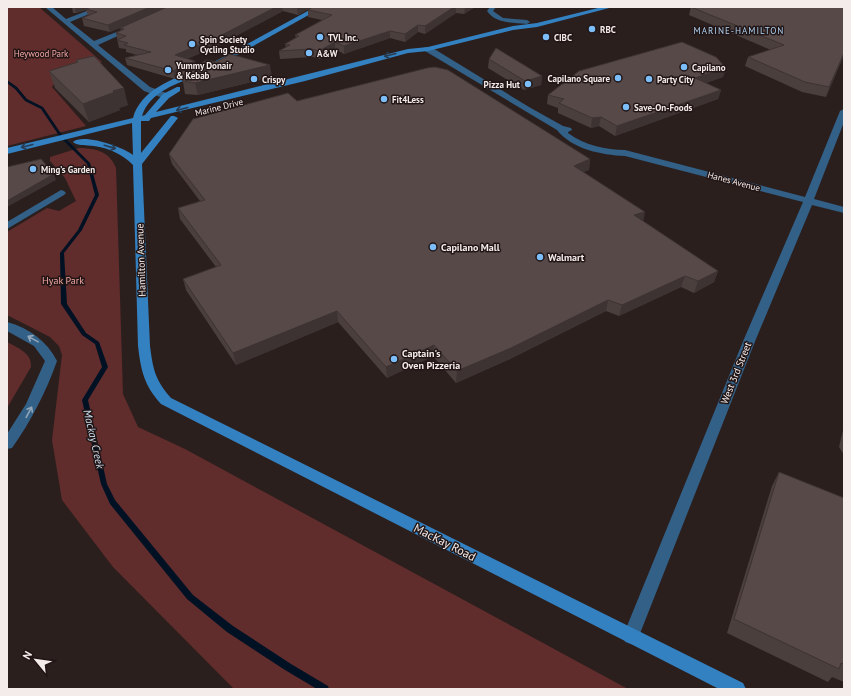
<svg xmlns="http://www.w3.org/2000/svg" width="851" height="696" font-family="'PT Sans',sans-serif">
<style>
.green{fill:#612c2c}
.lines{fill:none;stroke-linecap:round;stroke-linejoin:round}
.stream{fill:#001123;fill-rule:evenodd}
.street{fill:#326087;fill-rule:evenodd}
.secondary{fill:#3381c1;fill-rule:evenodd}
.wall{fill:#4b3f3e}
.shaded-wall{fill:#3d3332}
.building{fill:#574948;stroke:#3d3332}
.oneway{stroke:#273b51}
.oneway2{stroke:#93a6b9}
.poi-dot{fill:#7cbef9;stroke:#211515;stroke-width:1.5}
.labels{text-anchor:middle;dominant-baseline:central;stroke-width:3;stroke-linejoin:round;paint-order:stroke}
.far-poi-label{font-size:9px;font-weight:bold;fill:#f4ebeb;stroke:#211515;text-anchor:start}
.far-neighbourhood-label{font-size:9px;letter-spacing:1px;fill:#b0d4f5;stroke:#211515}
.far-park-label{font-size:9px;fill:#f3a7a4;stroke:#211515}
.far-street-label{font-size:9px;fill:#f4ebeb;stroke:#211515}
.poi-label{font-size:10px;font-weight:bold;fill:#f4ebeb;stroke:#211515;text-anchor:start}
.street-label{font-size:10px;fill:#f4ebeb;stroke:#211515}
.park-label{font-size:10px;fill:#f3a7a4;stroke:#211515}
.water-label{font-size:11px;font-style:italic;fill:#cbddee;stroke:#211515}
.near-street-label{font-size:12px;fill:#f4ebeb;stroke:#211515}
</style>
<rect width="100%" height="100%" fill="#2b1f1e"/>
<g class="green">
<polygon points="7,7 39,7 102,62 100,63 102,65 86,69 54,84 52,87 86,126 7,146"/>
<path d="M79,148C96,148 110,152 116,168L123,394L138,427L185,449L628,689H234L113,567L62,500L52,440L62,355L59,346L50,337L7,315V232L47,208L59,211L76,201L65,178L50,161V157Z"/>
<path d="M7,342C18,348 32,353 31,367L7,408Z"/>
</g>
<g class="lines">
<polygon class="stream" points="7,80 17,87 27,99 43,107 62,135 90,163 99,195 82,230 64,253 67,304 86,333 99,342 108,367 88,400 107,484 115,500 193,595 233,626 291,664 328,686 329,689 317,689 285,670 227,632 187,599 110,504 101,484 82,400 102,367 95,344 82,335 61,304 60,253 78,230 95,195 87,164 60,137 41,109 25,101 15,89 7,83"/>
<g class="street">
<polygon points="45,7 52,7 66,19 97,7 106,7 70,22 94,41 129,27 133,27 133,29 98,45 150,87 169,94 169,98 163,98 144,91"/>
<path d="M490,7H496L493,11L503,18L527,20L530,22L527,24C512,22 496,24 487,11Z"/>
<path d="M425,47H431L529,107L563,126L571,128L572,130L568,132V133C584,145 606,150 625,150L805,197L840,111L844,109V122L814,199L844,207V213L812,205L756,339L639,636L637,642L631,644L625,642L623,636L744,339L803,202L625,156C601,155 572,149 557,130L425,51Z"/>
<polygon points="61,190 64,191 66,193 64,195 7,229 7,222"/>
<path d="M7,322C29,328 47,341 57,361C46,392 31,421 12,448L7,449V434L26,404L45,361L34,346L7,331Z"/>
</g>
<g class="secondary">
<polygon points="315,7 323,7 221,64 218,64 214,62"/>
<path d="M602,7H613L537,27L513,30L428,51L408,53L305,81L151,118L149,121H141V153L171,116H174L178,118L142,164L150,346C153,369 155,380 171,398L743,683L746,689H719L161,404C144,385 141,371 138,346L133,165C122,154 109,148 94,146C87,145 77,146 73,142C83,133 123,147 133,155L132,123L7,154V148L133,118C140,91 173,77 198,71L202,73L201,75C179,82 149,92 142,116L145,115L163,94L177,87H180V91L169,98L156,112L408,49L428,47L513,26L537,23Z"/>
</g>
</g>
<g class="wall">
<polygon points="72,7 312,7 298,15 283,11 217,46 187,59 196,65 272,77 198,95 185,94 182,75 175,79 127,65 125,58 137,55 126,52 126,49 119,48 116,33 121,30 120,28 135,22 110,32 84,26 82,18 88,16 86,10 76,13 73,13"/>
<polygon points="313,7 475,7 464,14 456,13 425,34 418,32 405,42 390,38 344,54 335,49 320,59 313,57 280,59 279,51 286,47 285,44 296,38 295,35 322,20 308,17 308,10"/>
<polygon points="691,7 844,7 844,55 826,97 802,92 745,66 748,57 771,50 689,15"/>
<polygon points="489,59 542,76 541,85 524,90 488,68"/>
<polygon points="76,60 128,105 119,108 120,110 89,122 55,88 49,71 76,62"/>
<polygon points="726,68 723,77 706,83 721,90 718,99 615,136 599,126 591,128 558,113 558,108 547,104 548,95"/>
<polygon points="297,101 590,159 589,170 583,172 643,222 718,271 714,282 694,293 681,287 619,316 606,311 510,359 456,383 433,356 387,378 338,322 236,365 186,290 183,279 216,267 180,219 178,208 200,201 172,164 169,154"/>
<polygon points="844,426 844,455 839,447"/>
<polygon points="779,472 844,498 844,682 832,677 828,682 727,633 772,486"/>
</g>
<g class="shaded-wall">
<polygon points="75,7 93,7 76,13"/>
<polygon points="150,7 168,7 110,32 108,25"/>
<polygon points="276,7 282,7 283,11 217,46 177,63 175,55"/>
<polygon points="298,7 312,7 298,15 297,8"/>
<polygon points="454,7 456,7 456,13 425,34 425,26"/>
<polygon points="465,7 475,7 464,14"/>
<polygon points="418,25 418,32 405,42 405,34"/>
<polygon points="390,31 390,38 344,54 344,46"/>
<polygon points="335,42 335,49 320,59 319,51"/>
<polygon points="844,53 844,55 826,97 829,87"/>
<polygon points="195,61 197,68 175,79 173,71"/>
<polygon points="270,65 272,77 198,95 195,83"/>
<polygon points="726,68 723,77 693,87 695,78"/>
<polygon points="542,76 541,85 524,90 525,81"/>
<polygon points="124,88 128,105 119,108 120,110 89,122 83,104 113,91"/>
<polygon points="721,90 718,99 615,136 617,126"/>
<polygon points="601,117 599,126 591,128 592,118"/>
<polygon points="590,159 589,170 573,176 574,166"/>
<polygon points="54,174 56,180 7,207 7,201"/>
<polygon points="645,212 643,223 634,215"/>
<polygon points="718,271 714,282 694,293 698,281"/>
<polygon points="685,276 681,287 619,316 622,305"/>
<polygon points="608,300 606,311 510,359 456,383 457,371"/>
<polygon points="337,311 338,322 236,365 233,353"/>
<polygon points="434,345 433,356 387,378 386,367"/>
</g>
<g class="building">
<polygon points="91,7 150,7 108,25 82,18 97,12 86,9"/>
<polygon points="167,7 276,7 216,38 175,55 195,61 173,71 125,58 151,52 124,45 128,43 117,40 126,36 116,33 124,29 120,28"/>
<polygon points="313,7 454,7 425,26 418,25 405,34 390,31 344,46 335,42 319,51 312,49 279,51 290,45 285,44 299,36 295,35 332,15 308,10"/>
<polygon points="691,7 844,7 844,53 829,87 805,82 748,57 784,45"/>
<polygon points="682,42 716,57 726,68 695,78 721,90 617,126 601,117 592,118 559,103 564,99 548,95 579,71"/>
<polygon points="496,48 542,76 525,81 489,59"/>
<polygon points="230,54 270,65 195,83 183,81 181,72 207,60 216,62"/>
<polygon points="94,56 124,88 113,91 115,92 83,104 49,71 78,62 76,60"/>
<polygon points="435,67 448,70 590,159 574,166 645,212 634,215 718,271 698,281 685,276 622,305 608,300 511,348 457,371 434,345 386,367 337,311 233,353 183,279 221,265 178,208 205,200 169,154 193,119 288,93 297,101 427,68"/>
<polygon points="41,159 54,174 7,201 7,167"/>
<polygon points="779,472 844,498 844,664 841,663 839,669 734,619"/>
</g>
<defs><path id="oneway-shaft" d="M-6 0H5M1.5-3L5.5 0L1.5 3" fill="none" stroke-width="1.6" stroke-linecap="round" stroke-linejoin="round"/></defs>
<g class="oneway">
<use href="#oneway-shaft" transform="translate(390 55) rotate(166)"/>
<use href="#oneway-shaft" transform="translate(182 109) rotate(166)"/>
<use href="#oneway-shaft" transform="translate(27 146) rotate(166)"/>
<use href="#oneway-shaft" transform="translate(110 147) rotate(16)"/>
</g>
<g class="oneway2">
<use href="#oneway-shaft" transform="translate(33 339) rotate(-151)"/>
<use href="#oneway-shaft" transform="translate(29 412) rotate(-62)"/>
</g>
<g class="poi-dot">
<circle cx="592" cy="29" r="4"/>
<circle cx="320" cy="37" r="4"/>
<circle cx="546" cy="37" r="4"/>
<circle cx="192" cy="44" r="4"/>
<circle cx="309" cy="53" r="4"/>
<circle cx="684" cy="67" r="4"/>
<circle cx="168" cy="70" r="4"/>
<circle cx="618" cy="78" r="4"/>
<circle cx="254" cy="79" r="4"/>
<circle cx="649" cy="79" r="4"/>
<circle cx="528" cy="84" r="4"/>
<circle cx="384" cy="99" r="4"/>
<circle cx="626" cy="107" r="4"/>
<circle cx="33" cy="169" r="4"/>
<circle cx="433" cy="247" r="4"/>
<circle cx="540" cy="257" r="4"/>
<circle cx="394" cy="359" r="4"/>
</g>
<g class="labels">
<g class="far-poi-label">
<text x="600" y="29">RBC</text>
<text x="328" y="37">TVL Inc.</text>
<text x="554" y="37">CIBC</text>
<text x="200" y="39">Spin Society<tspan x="200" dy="10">Cycling Studio</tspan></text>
<text x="317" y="53">A&amp;W</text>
<text x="176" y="65">Yummy Donair<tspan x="176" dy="10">&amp; Kebab</tspan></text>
<text x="692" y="67">Capilano</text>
<text x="610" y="78" text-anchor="end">Capilano Square</text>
<text x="262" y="79">Crispy</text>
<text x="657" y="79">Party City</text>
<text x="520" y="84" text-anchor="end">Pizza Hut</text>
<text x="392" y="99">Fit4Less</text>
<text x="634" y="107">Save-On-Foods</text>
<text x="41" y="169">Ming’s Garden</text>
</g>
<g class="far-neighbourhood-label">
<text x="739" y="30">MARINE-HAMILTON</text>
</g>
<g class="far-park-label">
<text x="41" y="53">Heywood Park</text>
</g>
<g class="far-street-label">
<text transform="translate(219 107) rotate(-14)">Marine Drive</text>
<text transform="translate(734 181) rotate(15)">Hanes Avenue</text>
</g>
<g class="poi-label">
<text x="441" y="247">Capilano Mall</text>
<text x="548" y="257">Walmart</text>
<text x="402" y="353">Captain's<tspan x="402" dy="12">Oven Pizzeria</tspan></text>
</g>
<g class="street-label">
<text transform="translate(141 260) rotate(-92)">Hamilton Avenue</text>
<text transform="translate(736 373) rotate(-68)">West 3rd Street</text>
</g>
<g class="park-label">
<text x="63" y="280">Hyak Park</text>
</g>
<g class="water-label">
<text transform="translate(94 439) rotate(77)">Mackay Creek</text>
</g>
<g class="near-street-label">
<text transform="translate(445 542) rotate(27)">MacKay Road</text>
</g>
</g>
<rect width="851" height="696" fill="none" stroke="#f4ebeb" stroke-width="16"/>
<g transform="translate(36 660) rotate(299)" stroke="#211515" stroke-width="3" paint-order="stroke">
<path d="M0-3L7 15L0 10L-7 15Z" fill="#f4ebeb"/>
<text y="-6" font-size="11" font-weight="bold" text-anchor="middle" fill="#f4ebeb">N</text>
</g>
</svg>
